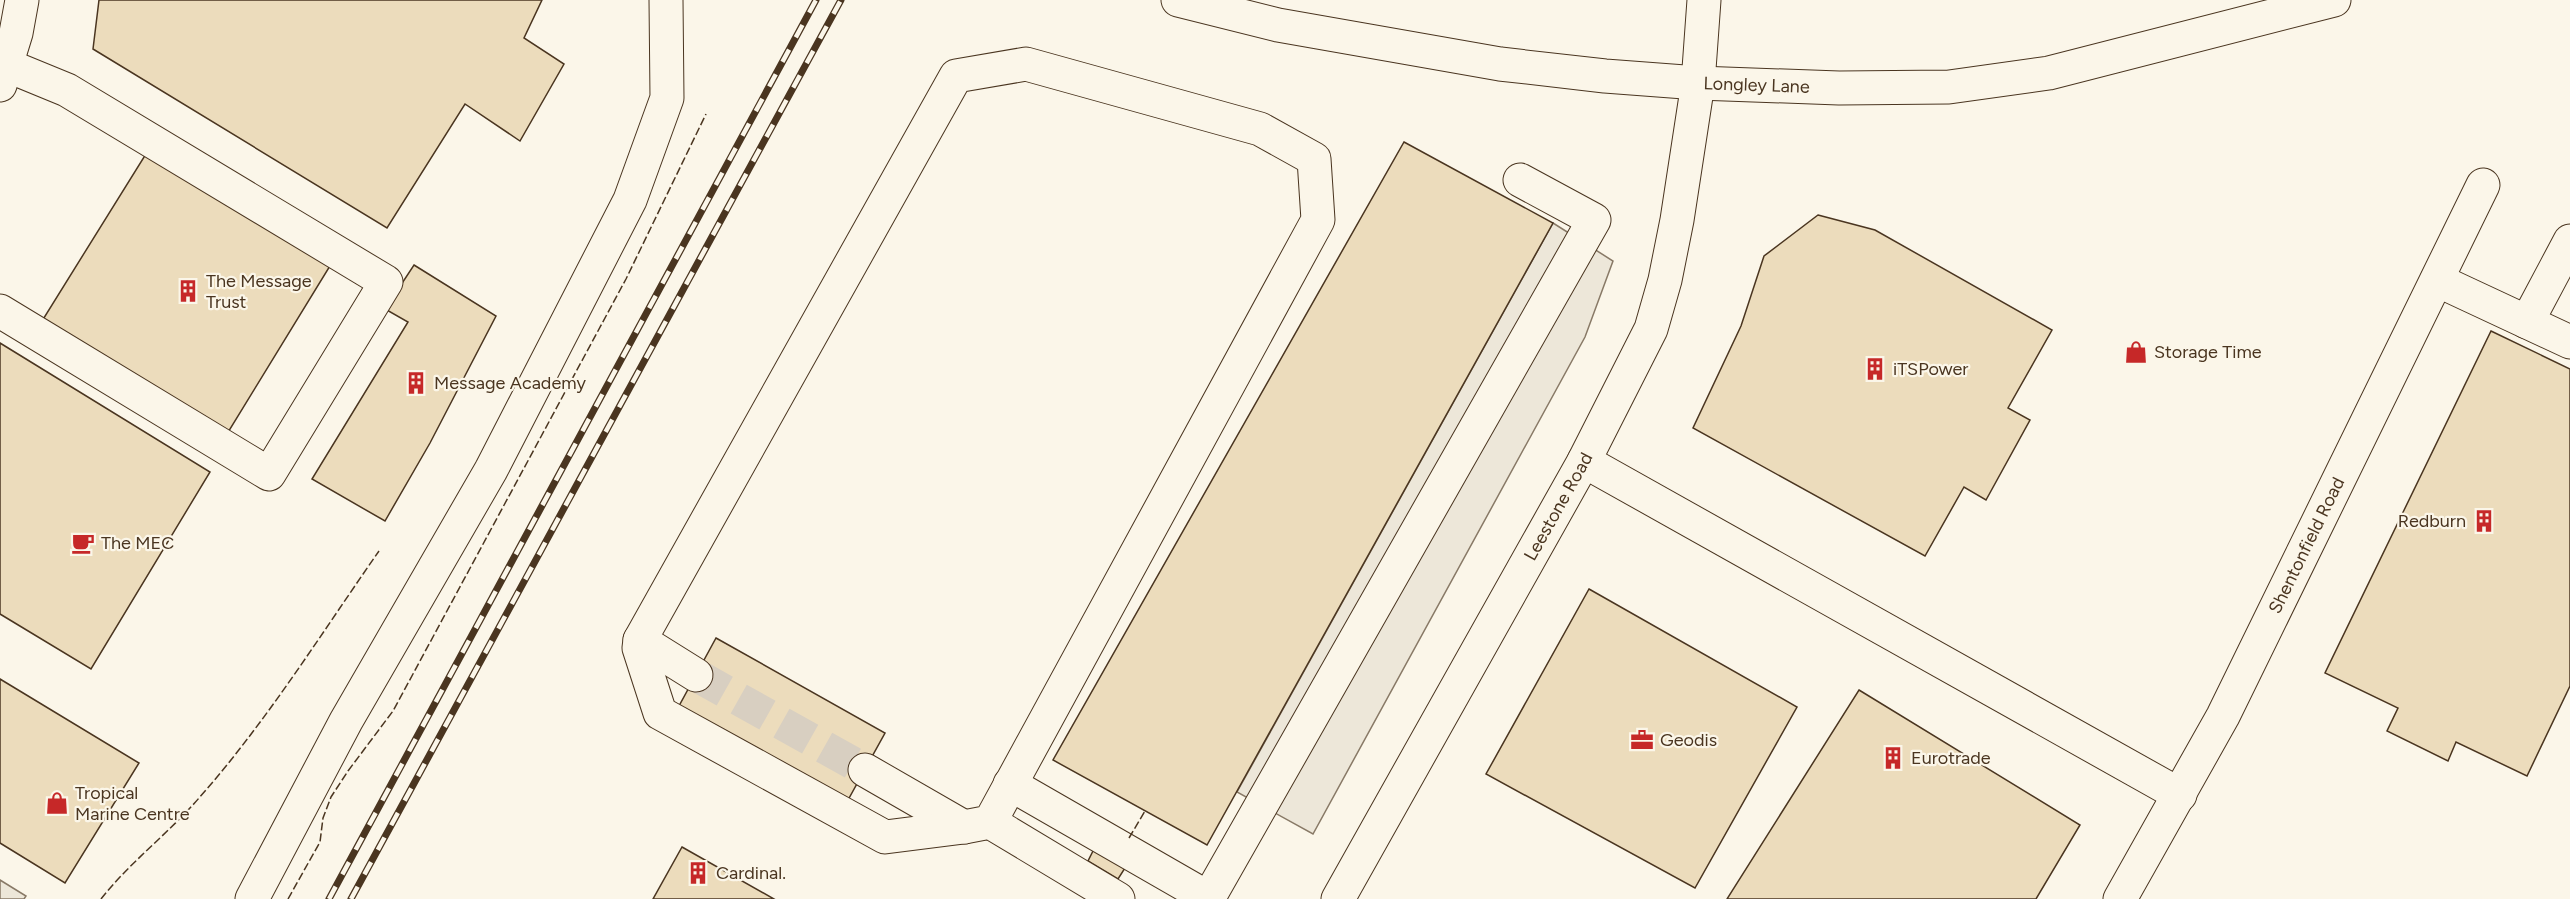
<svg xmlns="http://www.w3.org/2000/svg" width="2570" height="899" font-family="Figtree,sans-serif">
<style>
.parking{fill:#ede7d9;stroke:#887966;stroke-width:1.5}
.building{fill:#ecdcbc;stroke:#4a3520;stroke-width:1.5}
.lines{fill:none;stroke-linecap:round;stroke-linejoin:round}
.minor-tunnel{stroke:#d8cfc1;stroke-width:33;stroke-dasharray:33 16;stroke-linecap:butt}
.minor-casing{stroke:#4a3520;stroke-width:35}
.major-casing{stroke:#4a3520;stroke-width:35}
.minor{stroke:#fbf6e9;stroke-width:33}
.major{stroke:#fbf6e9;stroke-width:33}
.rail-casing{stroke:#4a3520;stroke-width:7}
.rail{stroke:#fbf6e9;stroke-width:4.5;stroke-dasharray:14;stroke-linecap:butt}
.fence{stroke:#4a3520;stroke-width:1.5;stroke-dasharray:8 3;stroke-linecap:butt}
.labels{text-anchor:middle;dominant-baseline:central;stroke-width:4.5;stroke-linejoin:round;paint-order:stroke}
.street-label{font-size:18px;fill:#4a3520;stroke:#fbf6e9}
.poi-label{font-size:18px;fill:#4a3520;stroke:#fbf6e9;text-anchor:start}
</style>
<rect width="100%" height="100%" fill="#fbf6e9"/>
<g class="parking">
<polygon points="1553,223 1613,261 1585,337 1313,834 1237,792"/>
<polygon points="0,880 26,896 24,899 0,899"/>
</g>
<g class="building">
<polygon points="99,0 542,0 524,38 564,64 520,141 465,104 387,228 93,49"/>
<polygon points="1404,142 1553,223 1207,845 1053,760"/>
<polygon points="149,149 333,261 227,434 42,321"/>
<polygon points="1818,215 1875,230 2052,330 2008,408 2030,420 1986,500 1964,487 1925,556 1693,428 1741,326 1764,256"/>
<polygon points="414,265 496,316 430,443 385,521 312,479 408,322 385,309"/>
<polygon points="2491,331 2570,369 2570,686 2527,776 2456,742 2448,761 2387,731 2398,708 2325,673"/>
<polygon points="0,343 210,472 91,669 0,614"/>
<polygon points="1589,589 1797,707 1695,888 1486,774"/>
<polygon points="716,638 885,733 848,800 679,706"/>
<polygon points="0,679 139,763 65,883 0,843"/>
<polygon points="1859,690 2080,825 2036,899 1727,899"/>
<polygon points="682,847 774,899 653,899"/>
<polygon points="1094,849 1125,868 1118,879 1088,861"/>
</g>
<g class="lines">
<polyline class="minor-tunnel" points="696,675 865,770"/>
<g class="minor-casing">
<g id="minor">
<polyline points="0,85 16,33 22,0"/>
<polyline points="2437,280 2570,342"/>
<polyline points="0,311 269,474 386,282 67,90 6,65"/>
<polyline points="2527,322 2570,241"/>
<polyline points="1584,461 2180,795"/>
<polyline points="640,640 696,675"/>
<polyline points="865,770 964,827"/>
<polyline points="1010,784 1210,899"/>
<polyline points="990,822 1318,220 1314,159 1260,129 1026,64 956,76 640,640 639,648 660,713 885,837 964,827 990,822 1118,899"/>
<polyline points="252,899 346,721 491,470 630,200 667,98 666,0"/>
<polyline points="1208,899 1594,220 1520,180"/>
<path id="s1" d="M1338,899L1584,461L1651,329L1665,280L1677,220L1698,83L1704,0"/>
<path id="s2" d="M2120,899L2223,716L2483,185"/>
</g>
</g>
<g class="major-casing">
<g id="major">
<path id="s3" d="M1178,0L1278,25L1500,64L1605,76L1698,83L1839,88L1949,87L2049,73L2334,0"/>
</g>
</g>
<use href="#minor" class="minor"/>
<use href="#major" class="major"/>
<g class="rail-casing">
<g id="rail">
<polyline points="329,899 816,0"/>
<polyline points="351,899 841,0"/>
</g>
</g>
<use href="#rail" class="rail"/>
<g class="fence">
<polyline points="1129,838 1145,811"/>
<path d="M101,899C130,862 168,834 199,798C267,721 321,634 379,551"/>
<polyline points="288,899 320,842 323,818 331,797 348,771 393,711 626,279 706,114"/>
</g>
</g>
<defs>
<g id="building-bare" transform="scale(1.8)"><path d="M-4-6H4V6H1V3H-1V6H-4ZM-2.5-4.3h1.7v1.8h-1.7ZM.8-4.3h1.7v1.8H.8ZM-2.5-1h1.7V.8h-1.7ZM.8-1h1.7V.8H.8Z" fill="#c62828" stroke="#fbf6e9" stroke-width="2.5" paint-order="stroke"/></g>
<g id="shop-bare" transform="scale(1.8)"><path d="M-5-2.5h2.3a2.7 3.5 0 0 1 5.4 0H5L5.5 6h-11ZM-1.5-2.5h3a1.5 2.3 0 0 0-3 0Z" fill="#c62828" stroke="#fbf6e9" stroke-width="2.5" paint-order="stroke"/></g>
<g id="cafe-bare" transform="scale(1.8)"><path d="M-5.5-4.5H6V0H3Q3 3.5 0 3.5H-2.5Q-5.5 3.5-5.5 0ZM3-3.2v2h1.7v-2ZM-6 4.5H4V6H-6Z" fill="#c62828" stroke="#fbf6e9" stroke-width="2.5" paint-order="stroke"/></g>
<g id="office-bare" transform="scale(1.8)"><path d="M-6-3h4V-5.5h4V-3h4V5H-6ZM-1-4.5V-3h2v-1.5ZM-6 0V1H6V0Z" fill="#c62828" stroke="#fbf6e9" stroke-width="2.5" paint-order="stroke"/></g>
</defs>
<g fill-rule="evenodd">
<use href="#building-bare" x="188" y="291"/>
<use href="#shop-bare" x="2136" y="352"/>
<use href="#building-bare" x="1875" y="369"/>
<use href="#building-bare" x="416" y="383"/>
<use href="#building-bare" x="2484" y="521"/>
<use href="#cafe-bare" x="83" y="543"/>
<use href="#office-bare" x="1642" y="740"/>
<use href="#building-bare" x="1893" y="758"/>
<use href="#shop-bare" x="57" y="803"/>
<use href="#building-bare" x="698" y="873"/>
</g>
<g class="labels">
<g class="street-label">
<text stroke="none"><textPath href="#s3" startOffset="586">Longley Lane</textPath></text>
<text stroke="none"><textPath href="#s1" startOffset="450">Leestone Road</textPath></text>
<text stroke="none"><textPath href="#s2" startOffset="400">Shentonfield Road</textPath></text>
</g>
<g class="poi-label">
<text x="206" y="281">The Message<tspan x="206" dy="21">Trust</tspan></text>
<text x="2154" y="352">Storage Time</text>
<text x="1893" y="369">iTSPower</text>
<text x="434" y="383">Message Academy</text>
<text x="2466" y="521" text-anchor="end">Redburn</text>
<text x="101" y="543">The MEC</text>
<text x="1660" y="740">Geodis</text>
<text x="1911" y="758">Eurotrade</text>
<text x="75" y="793">Tropical<tspan x="75" dy="21">Marine Centre</tspan></text>
<text x="716" y="873">Cardinal.</text>
</g>
</g>
</svg>
